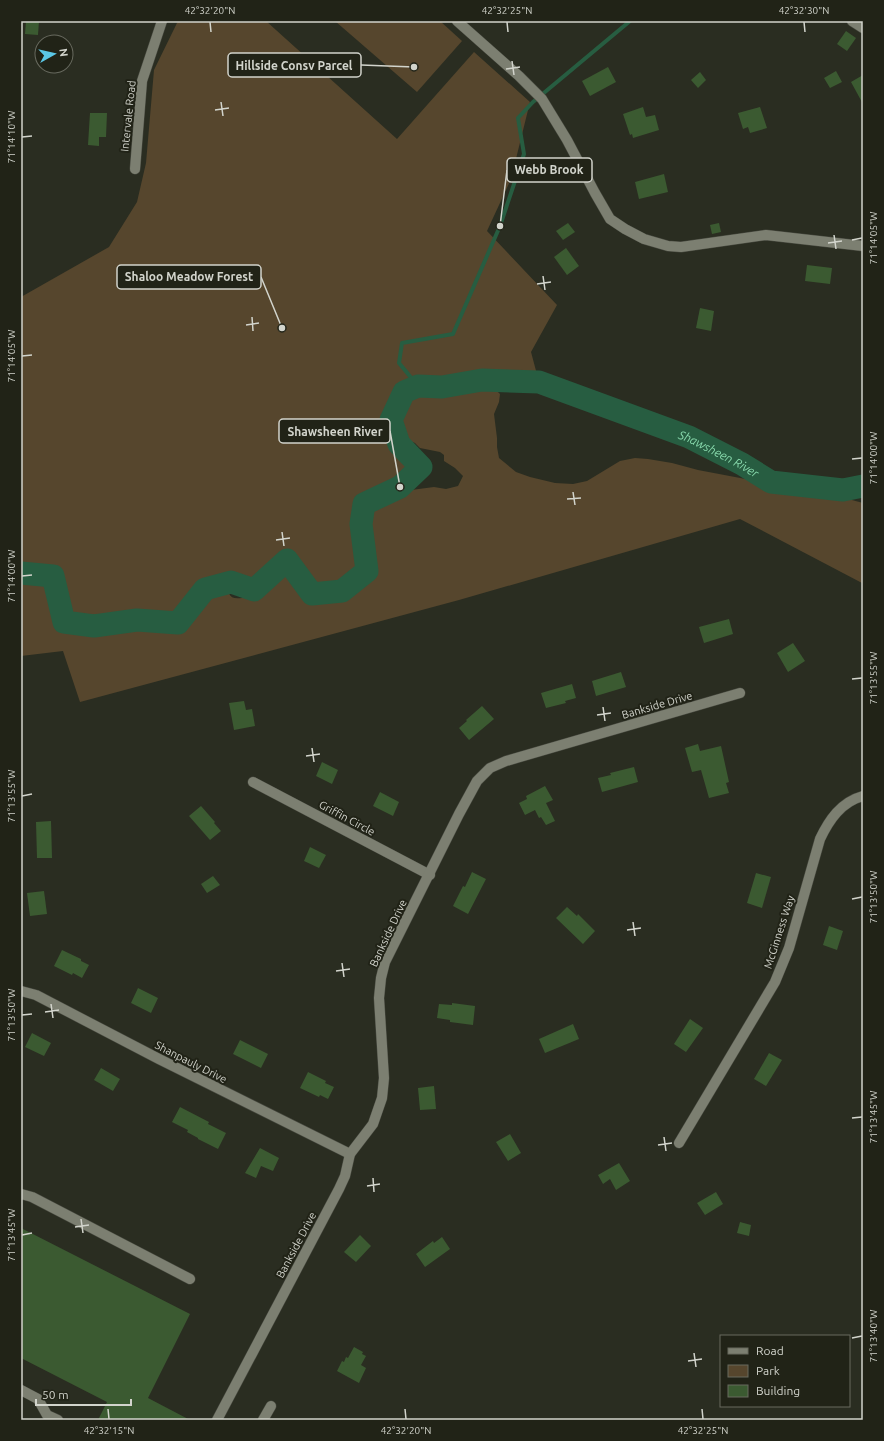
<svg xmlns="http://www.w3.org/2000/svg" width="884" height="1441" font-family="Ubuntu,sans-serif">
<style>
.green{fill:#56462d;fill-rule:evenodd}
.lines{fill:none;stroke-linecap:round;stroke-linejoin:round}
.stream{stroke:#275d41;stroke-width:4}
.river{stroke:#275d41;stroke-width:23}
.building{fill:#3b5a31}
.minor-casing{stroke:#484a40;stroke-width:11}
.minor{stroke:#7c7f71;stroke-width:10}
.ticks{fill:none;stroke:#d2d4cc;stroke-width:1.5}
.labels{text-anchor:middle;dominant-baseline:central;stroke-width:4;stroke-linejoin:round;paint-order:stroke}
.street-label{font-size:11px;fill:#d2d4cc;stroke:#212317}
.water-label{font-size:12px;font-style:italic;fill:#88daad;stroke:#212317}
.leader{fill:none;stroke:#d2d4cc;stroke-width:1.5}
.callout-dot{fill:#d2d4cc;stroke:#212317;stroke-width:1.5}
.callout{fill:#212317;stroke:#d2d4cc;stroke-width:1.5}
.callout-label{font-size:12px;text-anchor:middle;font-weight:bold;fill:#d2d4cc}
.neatline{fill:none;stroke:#d2d4cc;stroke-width:1.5}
.ticks-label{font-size:10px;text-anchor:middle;fill:#d2d4cc}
</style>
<rect width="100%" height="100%" fill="#2a2d21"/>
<g class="green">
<path d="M179,21H266L397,139L474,52L530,102L511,179L487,231L557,305L531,352L539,382L482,380L442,387L418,386L404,393L391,420L399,444L421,467L400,487L383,495L411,490L434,487L446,489L458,486L463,476L455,468L444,461V455L440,452L420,448L415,443L406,439L398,434L396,428L398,417L405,398L410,393L416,391L427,390L452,395L462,393L477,386L494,388L500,394L499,402L494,414L497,438V447L499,458L516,472L530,477L555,483L573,484L587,481L620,461L635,458L648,459L672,463L698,470L756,481L780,483L811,489L863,503L862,583L740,519L459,600L80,702L63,651L21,656V297L109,247L137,202L146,163L154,70L177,23ZM362,525C367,532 370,540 371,548C374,566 362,590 343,591L367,571ZM287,560L307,587V588L294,579L281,566ZM42,575L53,576L58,597L46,586ZM265,581L261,589L245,593L242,598C228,600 229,593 226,583L231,582L254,590Z"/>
<polygon points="335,21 440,21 462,41 417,92"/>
</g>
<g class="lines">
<polyline class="stream" points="418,386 399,363 402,343 453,334 500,226 524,154 518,118 533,102 630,21"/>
<path class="river" id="s1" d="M21,573L53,576L64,622L94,626L137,620L178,623L205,589L231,582L254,590L287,560L312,594L342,591L367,571L361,524L364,504L400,487L421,467L399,444L391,420L404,392L418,386L442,387L482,380L539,382L689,437L742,464L771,482L843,490L863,486"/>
</g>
<g class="building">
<polygon points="26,21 39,21 38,35 25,34"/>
<polygon points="846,31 856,38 847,51 837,44"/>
<polygon points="608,67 616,82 590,96 582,81"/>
<polygon points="836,71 842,82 830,88 824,78"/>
<polygon points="700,72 706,80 698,88 691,80"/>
<polygon points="863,75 863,104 851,82"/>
<polygon points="643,107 646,117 655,115 659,130 633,138 632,134 630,135 623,114"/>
<polygon points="760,107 767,128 750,133 748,127 743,129 738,113"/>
<polygon points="90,113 107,113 106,137 99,137 99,146 88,145"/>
<polygon points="664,174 668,192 639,199 635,182"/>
<polygon points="568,223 575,232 563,240 556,231"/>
<polygon points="719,223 721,232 712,234 710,225"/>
<polygon points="566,248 579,266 567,275 554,257"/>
<polygon points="807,265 832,268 830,284 805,281"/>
<polygon points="700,308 714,311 711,331 696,328"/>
<polygon points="729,619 733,634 704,643 699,627"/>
<polygon points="793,643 805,661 788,672 777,653"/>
<polygon points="621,672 626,687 596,696 592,681"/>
<polygon points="572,684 576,698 565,701 566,703 546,708 541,693"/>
<polygon points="244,701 246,710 252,709 255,726 234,730 229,703"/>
<polygon points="482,706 494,719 469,740 459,728 467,721 466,720"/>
<polygon points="698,744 700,751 721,746 729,782 726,783 729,793 709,798 701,770 692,772 685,748"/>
<polygon points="322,762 338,770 332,784 316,776"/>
<polygon points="634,767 638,782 602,792 598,778 611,775 610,773"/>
<polygon points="545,786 553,800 546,803 555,821 546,825 541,817 539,818 535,810 525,815 519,803 527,799 526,796"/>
<polygon points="380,792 399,802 393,816 373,806"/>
<polygon points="201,806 215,822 214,823 221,831 210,840 189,816"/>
<polygon points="51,821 52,858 37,858 36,822"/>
<polygon points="310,847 326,855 319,868 304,861"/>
<polygon points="472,872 486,879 468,914 453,906 463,886 465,887"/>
<polygon points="756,873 771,877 762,908 747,903"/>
<polygon points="213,876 220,885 207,893 201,884"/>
<polygon points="44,891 47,914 30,916 27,893"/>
<polygon points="567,907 577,916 578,914 595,931 583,944 556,918"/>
<polygon points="829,926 843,931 837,950 823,945"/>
<polygon points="62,950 81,959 81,961 89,965 82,978 73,973 72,975 54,966"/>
<polygon points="138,988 158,998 151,1013 131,1003"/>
<polygon points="452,1003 475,1006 473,1025 450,1022 450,1020 437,1018 439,1004 452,1005"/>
<polygon points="690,1019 703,1028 686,1052 674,1044"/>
<polygon points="573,1024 579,1039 545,1053 539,1039"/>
<polygon points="32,1033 51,1043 44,1056 25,1047"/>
<polygon points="240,1040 268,1054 261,1068 233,1054"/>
<polygon points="769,1053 782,1060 766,1086 754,1079"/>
<polygon points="101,1068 120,1079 113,1091 94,1080"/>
<polygon points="308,1072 326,1081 325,1083 334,1087 328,1099 320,1095 319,1097 300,1088"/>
<polygon points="434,1086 436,1109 420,1110 418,1088"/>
<polygon points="180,1107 209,1122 208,1124 226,1133 218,1149 198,1139 198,1138 187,1132 188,1130 172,1122"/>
<polygon points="510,1134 521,1153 508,1161 496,1142"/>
<polygon points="260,1148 279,1158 273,1171 261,1166 256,1178 245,1173"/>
<polygon points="619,1163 630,1181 616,1190 610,1179 603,1184 598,1175"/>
<polygon points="716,1192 723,1204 705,1215 697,1203"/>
<polygon points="740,1222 751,1225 749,1236 737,1233"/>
<polygon points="21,1228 190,1314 148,1398 190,1420 98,1420 107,1402 21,1358"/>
<polygon points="360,1235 371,1246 356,1262 344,1252"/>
<polygon points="442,1237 450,1249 425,1267 416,1254 433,1241 434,1243"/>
<polygon points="354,1347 363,1352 362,1354 366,1356 361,1365 366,1368 359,1383 337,1371 342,1361 344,1362 346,1357 348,1358"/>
</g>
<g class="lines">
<g class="minor-casing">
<g id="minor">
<polyline points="457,21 519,76 542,99 567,140 595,193 610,219 625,229 644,239 668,246 681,247 766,235 863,246"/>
<polyline points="852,21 863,28"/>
<polyline points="135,169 142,81 162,21"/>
<polyline points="253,782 430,875"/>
<polyline points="21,991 36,995 159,1059 350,1154"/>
<path d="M679,1143L775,982L789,948L820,839C829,820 841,802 863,796"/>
<polyline points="21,1194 32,1197 190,1279"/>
<polyline points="21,1390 38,1399 47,1415 58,1420"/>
<polyline points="217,1420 339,1189 345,1176 350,1154 373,1124 382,1098 384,1078 379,998 381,978 385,962 459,814 477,781 490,768 506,761 740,693"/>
<polyline points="263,1420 271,1406"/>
</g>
</g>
<use href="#minor" class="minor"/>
</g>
<path class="ticks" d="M210,22L211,32M507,22L508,32M804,22L805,32M512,61L514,75M506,69L520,67M221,102L223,116M215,110L229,108M22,137L32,136M834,235L836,249M852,240L862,238M828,243L842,241M543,276L545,290M537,284L551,282M252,317L253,331M246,325L259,323M22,356L32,355M852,459L862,458M573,492L575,505M567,499L581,498M282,532L284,546M276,540L290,538M22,576L32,575M852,679L862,678M603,707L605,721M597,715L611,713M312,748L314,762M306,756L320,754M22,796L32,794M852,899L862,897M633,922L635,936M627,930L641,928M342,963L344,977M336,971L350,969M51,1004L53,1018M45,1012L59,1010M22,1015L32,1014M852,1118L862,1117M664,1137L666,1151M658,1145L672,1143M373,1178L374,1192M367,1186L380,1184M81,1219L83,1233M75,1227L89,1225M22,1235L32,1233M852,1338L862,1336M694,1353L696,1367M688,1361L702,1359M108,1409L109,1419M405,1409L406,1419M702,1409L703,1419"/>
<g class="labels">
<g class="street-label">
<text transform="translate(128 116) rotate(-84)">Intervale Road</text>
<text transform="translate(657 705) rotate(-16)">Bankside Drive</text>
<text transform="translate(347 818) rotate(28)">Griffin Circle</text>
<text transform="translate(779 932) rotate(-72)">McGinness Way</text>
<text transform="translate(388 933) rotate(-65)">Bankside Drive</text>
<text transform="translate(191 1062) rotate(27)">Shanpauly Drive</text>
<text transform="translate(296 1245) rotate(-62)">Bankside Drive</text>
</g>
<g class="water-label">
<text stroke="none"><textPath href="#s1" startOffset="993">Shawsheen River</textPath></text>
</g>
</g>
<path class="leader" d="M414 67L361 65M500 226L507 170M282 328L261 277M400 487L390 431"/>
<g class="callout-dot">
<circle cx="414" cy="67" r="4"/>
<circle cx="500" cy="226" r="4"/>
<circle cx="282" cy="328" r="4"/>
<circle cx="400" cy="487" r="4"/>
</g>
<g class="callout">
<rect x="228" y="53" width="133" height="24" rx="4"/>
<rect x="507" y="158" width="85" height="24" rx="4"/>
<rect x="117" y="265" width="144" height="24" rx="4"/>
<rect x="279" y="419" width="111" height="24" rx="4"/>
</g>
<g class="callout-label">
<text x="294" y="70">Hillside Consv Parcel</text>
<text x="549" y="174">Webb Brook</text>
<text x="189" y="281">Shaloo Meadow Forest</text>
<text x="335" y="436">Shawsheen River</text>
</g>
<rect width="884" height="1441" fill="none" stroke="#212317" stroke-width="44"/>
<rect x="720" y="1335" width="130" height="72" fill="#212317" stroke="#686a5f"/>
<rect x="728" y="1348" width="20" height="6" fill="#7c7f71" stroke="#686a5f"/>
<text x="756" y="1355" font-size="12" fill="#d2d4cc">Road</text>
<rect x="728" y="1365" width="20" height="12" fill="#56462d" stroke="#686a5f"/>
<text x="756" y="1375" font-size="12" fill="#d2d4cc">Park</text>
<rect x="728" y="1385" width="20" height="12" fill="#3b5a31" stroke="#686a5f"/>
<text x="756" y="1395" font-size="12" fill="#d2d4cc">Building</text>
<g transform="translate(54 54) rotate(82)"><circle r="19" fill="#212317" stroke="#686a5f"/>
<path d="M0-3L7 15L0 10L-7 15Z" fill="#5bc8e7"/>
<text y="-6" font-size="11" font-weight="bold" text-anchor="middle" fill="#d2d4cc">N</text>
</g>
<path d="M36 1399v6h95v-6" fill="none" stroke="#d2d4cc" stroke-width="2"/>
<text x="42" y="1399" font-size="12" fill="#d2d4cc" stroke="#212317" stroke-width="3" paint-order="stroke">50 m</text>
<rect x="22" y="22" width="840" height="1397" class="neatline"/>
<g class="ticks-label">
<text x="210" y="14">42°32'20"N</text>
<text x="507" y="14">42°32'25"N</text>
<text x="804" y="14">42°32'30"N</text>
<text transform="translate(11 137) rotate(-90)" y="4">71°14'10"W</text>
<text transform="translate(873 238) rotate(-90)" y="4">71°14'05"W</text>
<text transform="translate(11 356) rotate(-90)" y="4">71°14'05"W</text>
<text transform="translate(873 458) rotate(-90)" y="4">71°14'00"W</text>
<text transform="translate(11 576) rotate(-90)" y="4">71°14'00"W</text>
<text transform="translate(873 678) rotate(-90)" y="4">71°13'55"W</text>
<text transform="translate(11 796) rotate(-90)" y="4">71°13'55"W</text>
<text transform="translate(873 897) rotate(-90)" y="4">71°13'50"W</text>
<text transform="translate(11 1015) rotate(-90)" y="4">71°13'50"W</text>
<text transform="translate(873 1117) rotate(-90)" y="4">71°13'45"W</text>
<text transform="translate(11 1235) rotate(-90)" y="4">71°13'45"W</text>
<text transform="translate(873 1336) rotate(-90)" y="4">71°13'40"W</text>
<text x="109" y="1434">42°32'15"N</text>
<text x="406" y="1434">42°32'20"N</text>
<text x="703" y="1434">42°32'25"N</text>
</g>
</svg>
